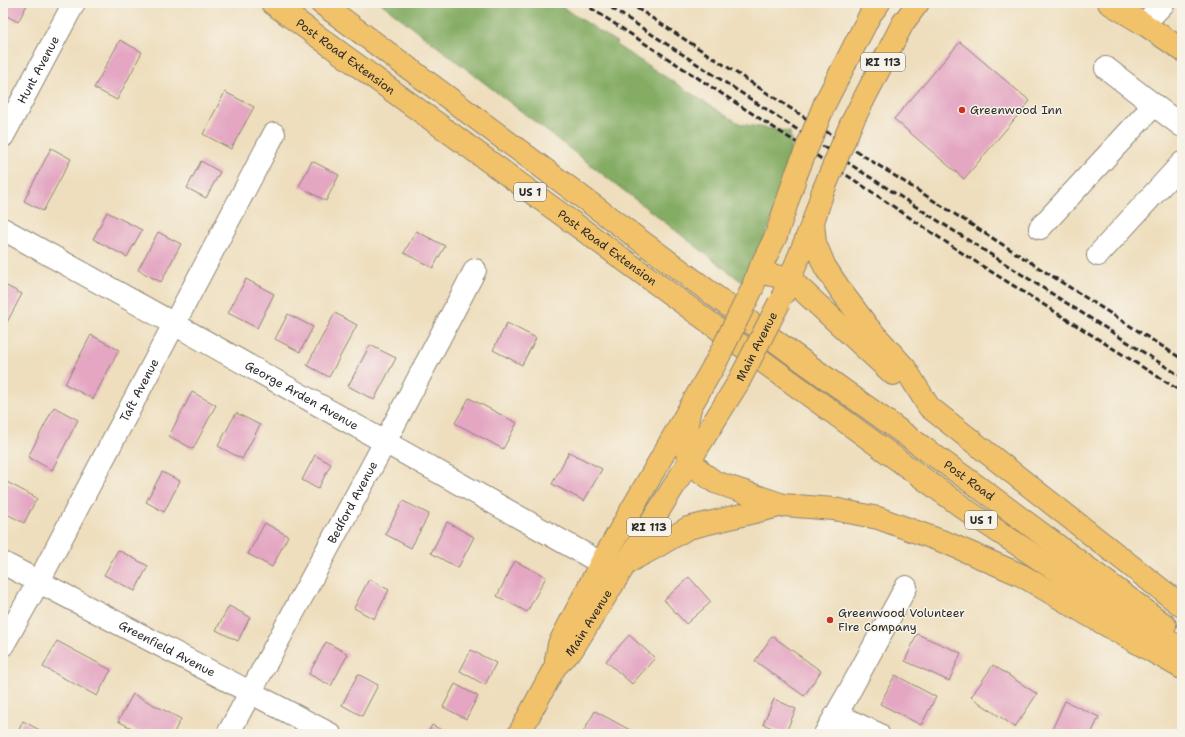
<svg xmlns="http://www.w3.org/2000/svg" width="1185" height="737" font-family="'Shantell Sans',sans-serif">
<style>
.forest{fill:#84ac63;stroke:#586c47}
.building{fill:#e4a6c2}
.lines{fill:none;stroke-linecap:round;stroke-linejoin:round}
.minor-casing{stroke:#8c8474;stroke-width:24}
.major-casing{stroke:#8c8474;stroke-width:24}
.minor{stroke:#fff;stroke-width:22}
.major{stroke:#f2c26a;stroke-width:22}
.rail{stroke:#2b2b2b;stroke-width:3;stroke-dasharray:6 3;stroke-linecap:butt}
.major-bridge-casing{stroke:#8c8474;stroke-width:24;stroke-linecap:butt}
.major-bridge{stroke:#f2c26a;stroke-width:22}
.poi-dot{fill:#c8321e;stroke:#f7f3e8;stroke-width:1.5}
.labels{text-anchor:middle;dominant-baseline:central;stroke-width:3;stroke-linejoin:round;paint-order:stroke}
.shield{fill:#f7f3e8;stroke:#686764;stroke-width:1}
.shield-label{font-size:11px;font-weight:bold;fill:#2b2b2b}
.street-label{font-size:12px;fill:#2b2b2b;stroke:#f7f3e8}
.poi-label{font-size:12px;fill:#2b2b2b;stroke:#f7f3e8;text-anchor:start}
</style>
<rect width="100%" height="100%" fill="#f7f3e8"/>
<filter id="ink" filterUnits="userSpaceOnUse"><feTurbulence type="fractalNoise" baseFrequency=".025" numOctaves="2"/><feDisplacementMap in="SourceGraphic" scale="8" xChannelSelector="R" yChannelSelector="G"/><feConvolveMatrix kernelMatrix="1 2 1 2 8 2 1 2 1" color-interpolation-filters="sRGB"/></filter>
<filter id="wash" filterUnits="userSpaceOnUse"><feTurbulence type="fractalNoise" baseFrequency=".012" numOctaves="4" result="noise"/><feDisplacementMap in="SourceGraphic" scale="16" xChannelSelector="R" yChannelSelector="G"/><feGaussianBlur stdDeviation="0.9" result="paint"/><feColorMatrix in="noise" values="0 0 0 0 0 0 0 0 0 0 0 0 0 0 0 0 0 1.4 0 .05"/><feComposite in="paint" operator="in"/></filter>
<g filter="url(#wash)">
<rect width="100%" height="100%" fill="#eedebd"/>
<polygon class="forest" points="381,3 556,3 618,43 616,45 723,114 741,124 790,132 791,139 790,172 746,285"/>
<g id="blocks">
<g class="building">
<polygon points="3,3 28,3 18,22 3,14"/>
<polygon points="120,40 142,52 117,100 94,88"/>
<polygon points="960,42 1030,101 964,179 894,119"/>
<polygon points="225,92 254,107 231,149 203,134"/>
<polygon points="51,148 71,159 43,211 24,201"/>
<polygon points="201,161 220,172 206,198 187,188"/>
<polygon points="312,161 339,175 326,201 299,186"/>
<polygon points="107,212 142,230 127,257 93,239"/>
<polygon points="416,231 445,246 433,268 404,253"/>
<polygon points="158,232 181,244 161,282 138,270"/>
<polygon points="246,279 274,294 257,328 228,313"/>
<polygon points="3,284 22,294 5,326 3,325"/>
<polygon points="335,313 357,325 329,377 307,365"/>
<polygon points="288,314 313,327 300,352 275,339"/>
<polygon points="507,323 536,338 522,365 493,350"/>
<polygon points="91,335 119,350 93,399 65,384"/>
<polygon points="370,345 396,358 374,400 348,386"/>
<polygon points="192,392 216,405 193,449 169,436"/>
<polygon points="469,398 517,423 503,449 455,423"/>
<polygon points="54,407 78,420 52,470 28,457"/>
<polygon points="236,413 260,425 242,459 218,446"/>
<polygon points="569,452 602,469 584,501 552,484"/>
<polygon points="315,455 331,464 318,489 302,480"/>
<polygon points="162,472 180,481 164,512 146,502"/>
<polygon points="3,480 37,498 24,523 3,512"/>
<polygon points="403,501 429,514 411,548 385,534"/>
<polygon points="447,522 474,537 458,568 431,553"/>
<polygon points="265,523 288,536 272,567 248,554"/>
<polygon points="118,550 148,566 135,591 104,575"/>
<polygon points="515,561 546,577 527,612 497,596"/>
<polygon points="689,577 711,602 686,624 664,600"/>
<polygon points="369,579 389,590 374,619 354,608"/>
<polygon points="229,606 250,617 238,641 216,630"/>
<polygon points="917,634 961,653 949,681 905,661"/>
<polygon points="629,635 655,658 632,684 606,661"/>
<polygon points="772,636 821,671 804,696 755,661"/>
<polygon points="57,641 111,670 97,696 43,667"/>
<polygon points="326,642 348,654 331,686 309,674"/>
<polygon points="471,650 496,663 485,685 460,671"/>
<polygon points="993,665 1037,694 1015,727 971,697"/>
<polygon points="358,674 378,685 362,716 342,705"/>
<polygon points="895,675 936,697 921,725 880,704"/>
<polygon points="455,684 478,696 466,719 443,707"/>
<polygon points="133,694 181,719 173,734 143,734 118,721"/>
<polygon points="774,699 796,709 785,734 763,724"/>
<polygon points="1065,701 1099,717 1091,734 1050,734"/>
<polygon points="595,711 630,730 627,734 582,734"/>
<polygon points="23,721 45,733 44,734 17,734"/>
<polygon points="432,725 450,734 427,734"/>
</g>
</g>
</g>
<g filter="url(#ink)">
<use href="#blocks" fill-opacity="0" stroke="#8c8474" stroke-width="1"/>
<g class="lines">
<g class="minor-casing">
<g id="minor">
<polyline points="1144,24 1164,3"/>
<polyline points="1154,105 1182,126"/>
<path id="s1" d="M3,136L74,3"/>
<polyline points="1040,228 1154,105 1106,68"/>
<path id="s2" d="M3,229C203,339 401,452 601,563"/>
<polyline points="1098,255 1182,163"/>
<path id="s3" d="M3,563L330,734"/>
<path id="s4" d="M3,645L39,581L274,134"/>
<polyline points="837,715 878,734"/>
<path id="s5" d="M228,734L385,442L475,270"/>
<polyline points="825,734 849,692 906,587"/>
</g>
</g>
<g class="major-casing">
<g id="major">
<path id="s6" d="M272,3L972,514L1111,607L1182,649"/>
<path id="s7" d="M321,3L793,354L981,489L1165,625"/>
<polyline points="1109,3 1144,24 1182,50"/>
<polyline points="825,103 870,15 879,3"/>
<polyline points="851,124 903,23 918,3"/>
<polyline points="813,222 815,243 825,267 841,291 868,327 905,368 929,407 1182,606"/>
<polyline points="758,272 790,279 893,374"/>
<polyline points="753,286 758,272 776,236 796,175"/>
<polyline points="784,293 813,222 823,191"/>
<polyline points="690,408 683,445 691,460 701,472 715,482 783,505 834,509 878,518 947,543 1021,575 1092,617 1182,668"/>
<polyline points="628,562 656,547 688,528 783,505"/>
<polyline points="556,660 559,644 601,563 716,362"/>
<path id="s8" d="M519,734L555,667L572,650L738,383"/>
</g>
</g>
<use href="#minor" class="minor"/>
<use href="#major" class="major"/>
<g class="rail">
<polyline points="583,3 860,184 968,257 1182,392"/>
<polyline points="604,3 865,174 1182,377"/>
<polyline points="629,3 870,160 1182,359"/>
</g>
<g class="major-bridge-casing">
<g id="major-bridge">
<polyline points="796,175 825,103"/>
<polyline points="823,191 851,124"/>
<polyline points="716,362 753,287"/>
<path id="s9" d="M738,383L779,303"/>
</g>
</g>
<use href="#major-bridge" class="major-bridge"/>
</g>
</g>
<g class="poi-dot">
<circle cx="962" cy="110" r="4"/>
<circle cx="830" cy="620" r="4"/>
</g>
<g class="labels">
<g class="shield">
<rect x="861" y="53" width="44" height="18" rx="3"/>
<rect x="514" y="183" width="32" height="18" rx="3"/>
<rect x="965" y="511" width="32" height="18" rx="3"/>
<rect x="627" y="518" width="44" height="18" rx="3"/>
</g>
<g class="shield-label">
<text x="883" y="62">RI 113</text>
<text x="530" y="192">US 1</text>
<text x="981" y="520">US 1</text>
<text x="649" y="527">RI 113</text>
</g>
<g class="street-label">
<text stroke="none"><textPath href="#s6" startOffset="91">Post Road Extension</textPath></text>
<text stroke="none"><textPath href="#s1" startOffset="75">Hunt Avenue</textPath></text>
<text stroke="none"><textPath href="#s6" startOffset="415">Post Road Extension</textPath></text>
<text stroke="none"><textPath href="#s9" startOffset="41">Main Avenue</textPath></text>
<text stroke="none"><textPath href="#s4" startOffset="289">Taft Avenue</textPath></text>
<text stroke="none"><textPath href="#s2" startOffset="342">George Arden Avenue</textPath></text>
<text stroke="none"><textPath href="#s7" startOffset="805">Post Road</textPath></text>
<text stroke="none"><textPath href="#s5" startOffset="263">Bedford Avenue</textPath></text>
<text stroke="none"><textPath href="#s8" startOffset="132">Main Avenue</textPath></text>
<text stroke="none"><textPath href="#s3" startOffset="185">Greenfield Avenue</textPath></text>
</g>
<g class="poi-label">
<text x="970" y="110">Greenwood Inn</text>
<text x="838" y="613">Greenwood Volunteer<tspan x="838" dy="14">Fire Company</tspan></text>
</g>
</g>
<rect width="1185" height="737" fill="none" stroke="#f7f3e8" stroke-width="16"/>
</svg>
